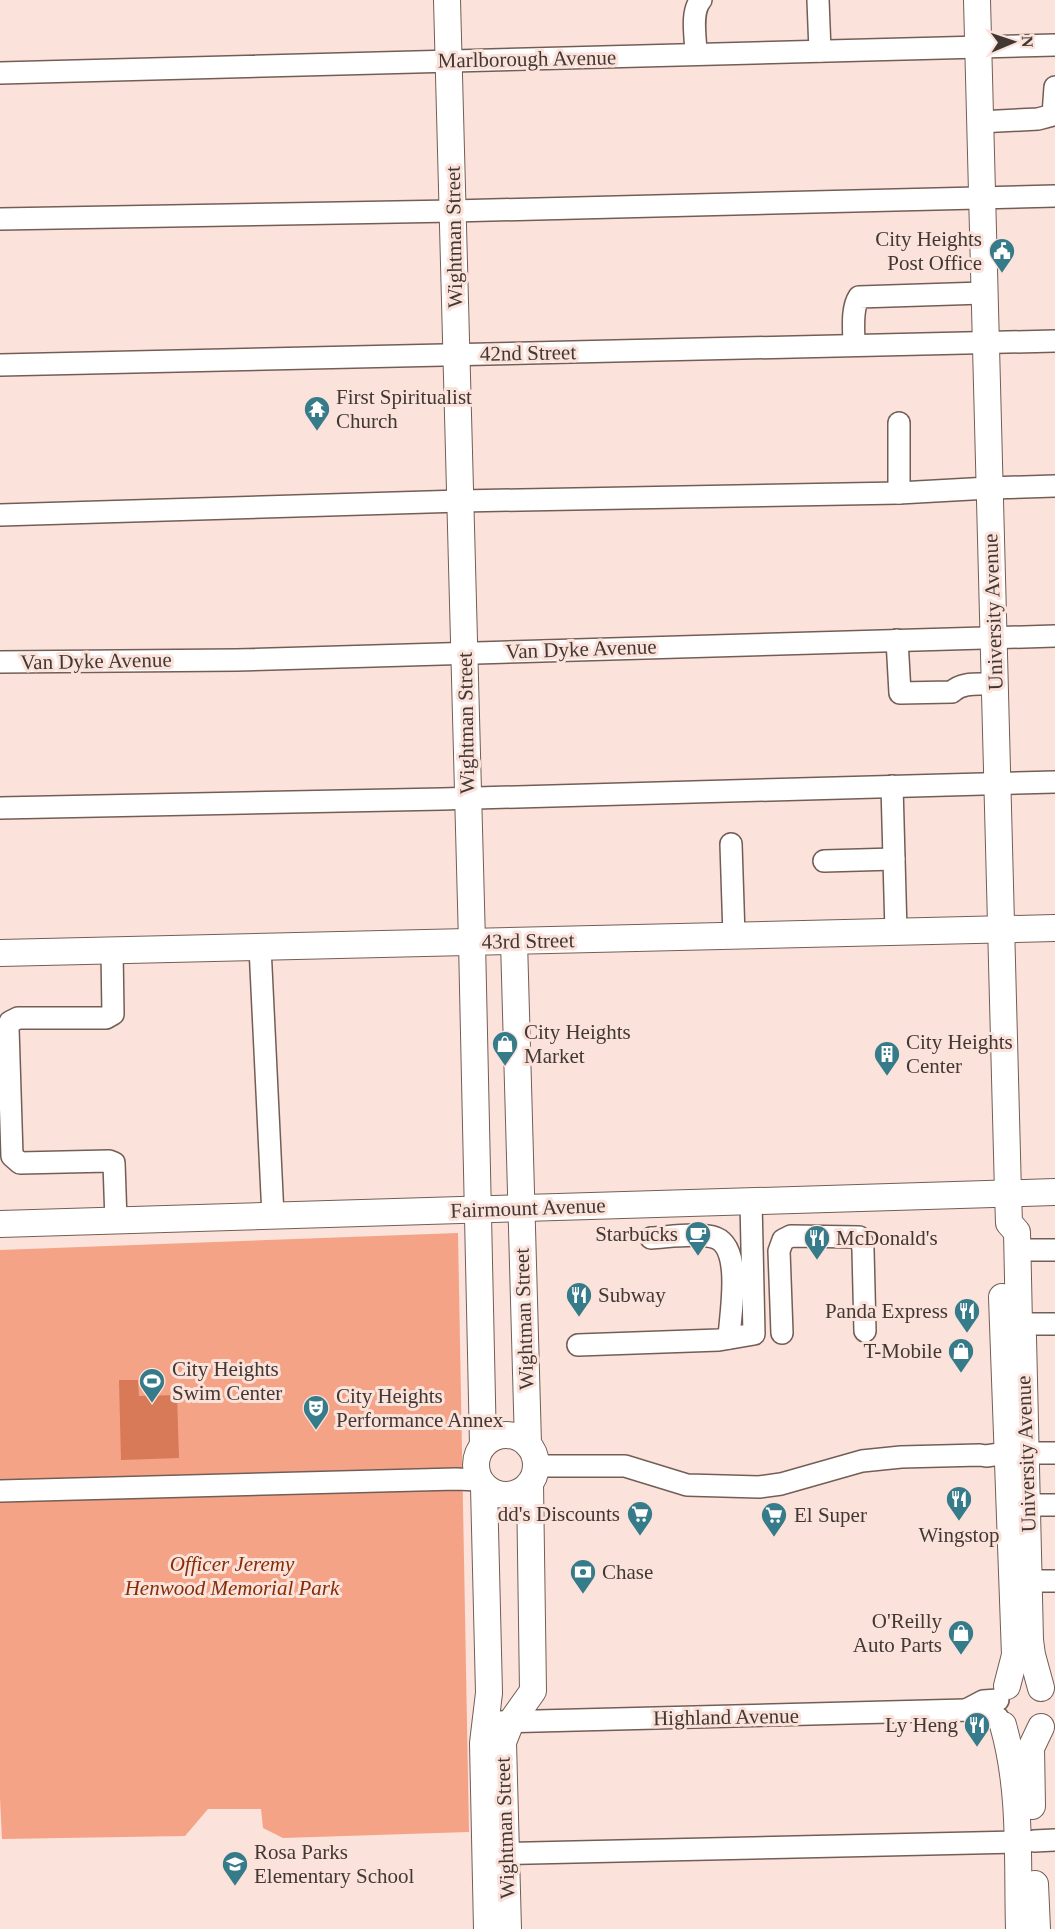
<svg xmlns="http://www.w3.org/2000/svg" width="1055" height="1929" font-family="Georgia,serif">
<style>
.green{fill:#f4a387}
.water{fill:#d87957}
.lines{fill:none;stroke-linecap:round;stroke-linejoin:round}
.minor-casing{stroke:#735e56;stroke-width:24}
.major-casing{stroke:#735e56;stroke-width:28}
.minor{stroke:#fff;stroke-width:21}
.major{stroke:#fff;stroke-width:26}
.labels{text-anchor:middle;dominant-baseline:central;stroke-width:6;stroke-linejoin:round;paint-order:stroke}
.street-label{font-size:21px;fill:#413834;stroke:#fbe2da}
.poi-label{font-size:21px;fill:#413834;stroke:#fbe2da;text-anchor:start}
.park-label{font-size:21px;font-style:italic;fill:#842e08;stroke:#fbe2da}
</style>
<rect width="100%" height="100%" fill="#fbe2da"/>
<polygon class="green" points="458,1233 469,1832 283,1838 263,1828 261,1809 208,1809 185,1836 2,1839 0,1798 0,1250"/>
<polygon class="water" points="119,1380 138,1380 139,1396 177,1395 179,1458 121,1460"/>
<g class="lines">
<g class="minor-casing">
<g id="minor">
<polyline points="818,0 820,51"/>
<path d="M696,54C696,39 690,12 701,0"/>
<polyline points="0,73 1055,45"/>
<polyline points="979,122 1038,119 1053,115 1055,87"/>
<polyline points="0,219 453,211 1055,196"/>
<path d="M854,345C854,331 851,309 859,297L983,293"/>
<polyline points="0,365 1055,341"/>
<polyline points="899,493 899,423"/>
<polyline points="0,515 461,501 899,493 989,488 1055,486"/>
<path d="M897,640L900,693L952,692C963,681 981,685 995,684"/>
<polyline points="0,662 237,660 1055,636"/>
<polyline points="892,786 896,932"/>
<polyline points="0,808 442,799 1055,782"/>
<polyline points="731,844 734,936"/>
<polyline points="824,861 894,859"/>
<polyline points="260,947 273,1216"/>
<polyline points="112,951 113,1014 106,1018 18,1018 10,1022 8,1028 12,1156 20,1163 109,1161 114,1163 116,1221"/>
<path d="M651,1238C669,1237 700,1232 716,1238C743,1249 730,1315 729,1338"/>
<polyline points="1017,1250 1055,1250"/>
<polyline points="1019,1324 1055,1324"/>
<polyline points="782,1333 779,1251 783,1240 791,1236 859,1237 862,1242 863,1250 865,1331"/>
<polyline points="578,1345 719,1340 754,1334 751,1202"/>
<polyline points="1027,1453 1055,1453"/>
<polyline points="536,1466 625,1466 687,1485 759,1487 781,1484 862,1461 901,1457 980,1455 986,1456 1007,1453"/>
<polyline points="0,1491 456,1479 479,1480"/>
<polyline points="1029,1505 1055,1505"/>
<polyline points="1030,1581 1055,1581"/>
<polyline points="966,1710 983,1701 998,1700"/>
<polyline points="498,1722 966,1710 983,1717 998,1718"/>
<polyline points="1034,1841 1055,1840"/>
<polyline points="489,1854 1017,1842"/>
</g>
</g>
<g class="major-casing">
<g id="major">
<polyline points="447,0 472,942 483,1445"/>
<polyline points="977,0 1008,1193 1009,1223 1017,1232 1019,1324 1023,1337 1030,1640 1032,1655 1041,1688"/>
<polyline points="514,941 528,1444"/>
<polyline points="0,953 1055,928"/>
<polyline points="0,1224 1055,1192"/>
<polyline points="1002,1297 1015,1655 1007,1686"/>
<circle cx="506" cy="1465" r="30"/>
<polyline points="484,1487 489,1693 483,1743 487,1929"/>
<path d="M1003,1725C1022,1791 1017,1861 1019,1929"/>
<polyline points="1032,1806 1031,1748 1041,1727"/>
<polyline points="1035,1884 1037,1929"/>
<polyline points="508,1929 503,1742 511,1722 533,1691 530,1484"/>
</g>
</g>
<use href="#minor" class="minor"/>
<use href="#major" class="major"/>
</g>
<defs>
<g id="civic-pin" transform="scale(1.35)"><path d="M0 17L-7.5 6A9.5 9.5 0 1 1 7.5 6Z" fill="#367b89" stroke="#fbe2da"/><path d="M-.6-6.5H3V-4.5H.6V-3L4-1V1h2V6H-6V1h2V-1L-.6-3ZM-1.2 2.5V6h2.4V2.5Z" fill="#fff"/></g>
<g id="temple-pin" transform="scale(1.35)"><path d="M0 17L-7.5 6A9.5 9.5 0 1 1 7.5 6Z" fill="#367b89" stroke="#fbe2da"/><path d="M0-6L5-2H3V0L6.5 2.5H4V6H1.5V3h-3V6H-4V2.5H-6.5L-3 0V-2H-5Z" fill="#fff"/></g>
<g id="shop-pin" transform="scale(1.35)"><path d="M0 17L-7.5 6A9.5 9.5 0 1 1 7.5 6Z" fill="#367b89" stroke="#fbe2da"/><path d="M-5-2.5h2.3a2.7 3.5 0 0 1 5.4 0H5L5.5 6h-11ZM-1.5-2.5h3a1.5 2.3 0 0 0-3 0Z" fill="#fff"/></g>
<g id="building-pin" transform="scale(1.35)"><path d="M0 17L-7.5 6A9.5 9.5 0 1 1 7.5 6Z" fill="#367b89" stroke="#fbe2da"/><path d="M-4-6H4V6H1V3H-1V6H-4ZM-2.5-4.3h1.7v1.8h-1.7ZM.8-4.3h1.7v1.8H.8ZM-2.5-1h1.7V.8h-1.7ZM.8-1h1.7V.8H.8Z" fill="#fff"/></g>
<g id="cafe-pin" transform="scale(1.35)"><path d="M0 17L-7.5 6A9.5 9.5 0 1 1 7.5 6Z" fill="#367b89" stroke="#fbe2da"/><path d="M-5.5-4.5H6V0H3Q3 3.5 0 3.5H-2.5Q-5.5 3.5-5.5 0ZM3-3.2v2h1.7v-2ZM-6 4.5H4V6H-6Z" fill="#fff"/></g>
<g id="restaurant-pin" transform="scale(1.35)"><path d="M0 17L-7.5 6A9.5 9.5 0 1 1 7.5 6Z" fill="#367b89" stroke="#fbe2da"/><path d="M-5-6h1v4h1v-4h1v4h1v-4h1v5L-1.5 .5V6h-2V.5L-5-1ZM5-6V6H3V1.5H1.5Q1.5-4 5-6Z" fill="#fff"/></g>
<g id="stadium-pin" transform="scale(1.35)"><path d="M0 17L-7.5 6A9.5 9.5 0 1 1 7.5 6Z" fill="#367b89" stroke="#fbe2da"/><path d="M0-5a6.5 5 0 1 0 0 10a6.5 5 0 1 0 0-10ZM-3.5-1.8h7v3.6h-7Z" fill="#fff"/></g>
<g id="theatre-pin" transform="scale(1.35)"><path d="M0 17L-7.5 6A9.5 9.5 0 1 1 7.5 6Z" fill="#367b89" stroke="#fbe2da"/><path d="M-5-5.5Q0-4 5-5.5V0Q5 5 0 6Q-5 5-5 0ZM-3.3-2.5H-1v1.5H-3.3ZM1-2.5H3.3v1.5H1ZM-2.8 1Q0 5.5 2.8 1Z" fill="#fff"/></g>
<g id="supermarket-pin" transform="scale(1.35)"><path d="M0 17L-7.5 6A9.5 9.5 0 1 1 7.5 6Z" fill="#367b89" stroke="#fbe2da"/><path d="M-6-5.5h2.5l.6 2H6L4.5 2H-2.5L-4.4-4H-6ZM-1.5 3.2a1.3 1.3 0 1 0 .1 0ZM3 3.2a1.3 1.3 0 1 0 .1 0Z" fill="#fff"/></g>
<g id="bank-pin" transform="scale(1.35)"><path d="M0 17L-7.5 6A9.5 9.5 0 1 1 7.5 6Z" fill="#367b89" stroke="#fbe2da"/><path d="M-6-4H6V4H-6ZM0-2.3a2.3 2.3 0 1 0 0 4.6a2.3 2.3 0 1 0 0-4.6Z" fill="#fff"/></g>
<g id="school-pin" transform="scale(1.35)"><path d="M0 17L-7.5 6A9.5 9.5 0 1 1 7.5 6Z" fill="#367b89" stroke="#fbe2da"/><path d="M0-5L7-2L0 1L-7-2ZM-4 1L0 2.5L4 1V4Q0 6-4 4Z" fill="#fff"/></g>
</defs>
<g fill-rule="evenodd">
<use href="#civic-pin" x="1002" y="251"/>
<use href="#temple-pin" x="317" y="409"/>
<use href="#shop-pin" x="505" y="1044"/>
<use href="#building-pin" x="887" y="1054"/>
<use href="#cafe-pin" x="698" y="1234"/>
<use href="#restaurant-pin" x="817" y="1238"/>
<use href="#restaurant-pin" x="579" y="1295"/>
<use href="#restaurant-pin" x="967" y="1311"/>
<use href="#shop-pin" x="961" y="1351"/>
<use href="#stadium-pin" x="152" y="1381"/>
<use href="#theatre-pin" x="316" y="1408"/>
<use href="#restaurant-pin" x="959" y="1499"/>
<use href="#supermarket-pin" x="640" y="1514"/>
<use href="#supermarket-pin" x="774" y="1515"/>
<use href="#bank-pin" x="583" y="1572"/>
<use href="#shop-pin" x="961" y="1633"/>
<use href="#restaurant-pin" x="977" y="1725"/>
<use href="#school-pin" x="235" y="1864"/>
</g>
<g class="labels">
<g class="street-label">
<text transform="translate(527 59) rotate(-1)">Marlborough Avenue</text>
<text transform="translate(454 237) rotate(-91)">Wightman Street</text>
<text transform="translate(528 353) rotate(-1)">42nd Street</text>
<text transform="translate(993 612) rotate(-92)">University Avenue</text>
<text transform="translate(581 649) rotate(-2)">Van Dyke Avenue</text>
<text transform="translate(96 661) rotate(-1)">Van Dyke Avenue</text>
<text transform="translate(466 723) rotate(-91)">Wightman Street</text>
<text transform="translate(528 941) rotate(-1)">43rd Street</text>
<text transform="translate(528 1208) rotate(-2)">Fairmount Avenue</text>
<text transform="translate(524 1319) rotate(-92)">Wightman Street</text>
<text transform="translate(1026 1454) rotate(-92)">University Avenue</text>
<text transform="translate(726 1717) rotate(-1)">Highland Avenue</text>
<text transform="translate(505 1828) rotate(-92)">Wightman Street</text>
</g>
<g class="poi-label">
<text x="982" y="239" text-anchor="end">City Heights<tspan x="982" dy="24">Post Office</tspan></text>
<text x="336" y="397">First Spiritualist<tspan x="336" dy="24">Church</tspan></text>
<text x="524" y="1032">City Heights<tspan x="524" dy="24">Market</tspan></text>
<text x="906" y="1042">City Heights<tspan x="906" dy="24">Center</tspan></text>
<text x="678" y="1234" text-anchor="end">Starbucks</text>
<text x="836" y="1238">McDonald's</text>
<text x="598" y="1295">Subway</text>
<text x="948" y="1311" text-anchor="end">Panda Express</text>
<text x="942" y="1351" text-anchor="end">T-Mobile</text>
<text x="172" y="1369">City Heights<tspan x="172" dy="24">Swim Center</tspan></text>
<text x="336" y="1396">City Heights<tspan x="336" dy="24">Performance Annex</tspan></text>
<text x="620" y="1514" text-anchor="end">dd's Discounts</text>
<text x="794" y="1515">El Super</text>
<text x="959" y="1535" text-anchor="middle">Wingstop</text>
<text x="602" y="1572">Chase</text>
<text x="942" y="1621" text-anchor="end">O'Reilly<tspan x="942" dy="24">Auto Parts</tspan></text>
<text x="958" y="1725" text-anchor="end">Ly Heng</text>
<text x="254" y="1852">Rosa Parks<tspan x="254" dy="24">Elementary School</tspan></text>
</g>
<g class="park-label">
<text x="232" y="1564">Officer Jeremy<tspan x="232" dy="24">Henwood Memorial Park</tspan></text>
</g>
</g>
<g transform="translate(1013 42) rotate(88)" stroke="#fbe2da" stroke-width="4.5" paint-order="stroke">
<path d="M0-4.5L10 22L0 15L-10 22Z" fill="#413834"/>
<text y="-9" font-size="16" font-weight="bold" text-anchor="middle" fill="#413834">N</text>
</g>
</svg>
